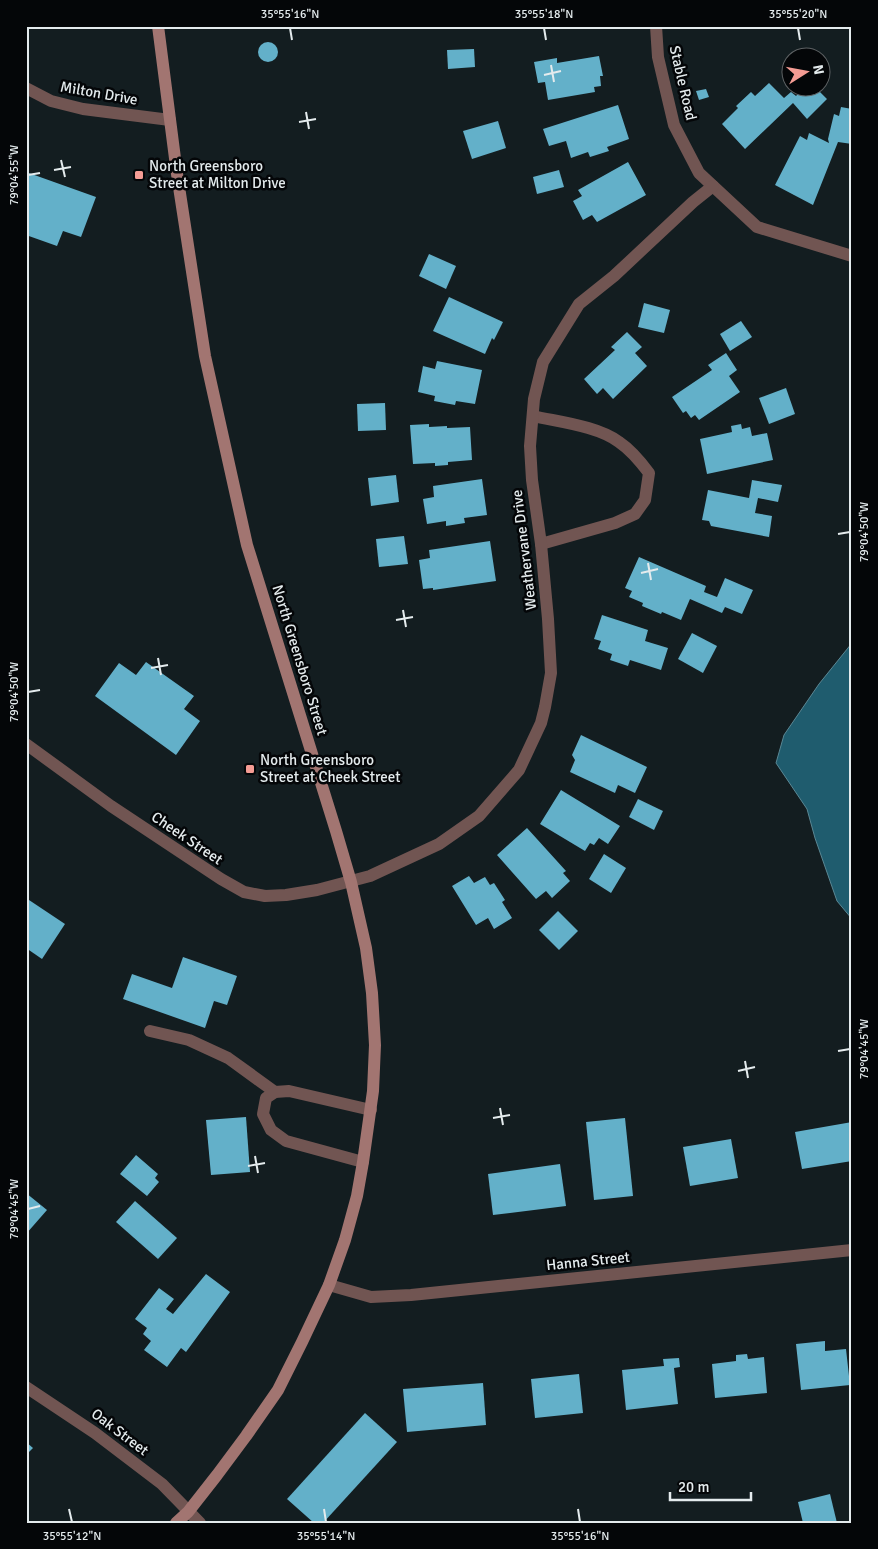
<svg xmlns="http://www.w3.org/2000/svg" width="878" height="1549" font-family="Signika,sans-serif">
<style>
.water{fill:#1f5c6e;stroke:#5a8794}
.building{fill:#63b0c9}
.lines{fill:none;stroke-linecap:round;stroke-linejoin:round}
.lane{stroke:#715552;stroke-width:12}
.street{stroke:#715552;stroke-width:12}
.secondary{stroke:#a27571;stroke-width:12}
.ticks{fill:none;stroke:#e4ebed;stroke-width:2}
.poi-dot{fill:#f59c94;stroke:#040608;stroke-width:2}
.labels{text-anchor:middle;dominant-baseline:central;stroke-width:5;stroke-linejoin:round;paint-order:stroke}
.street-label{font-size:15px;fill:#e4ebed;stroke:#040608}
.poi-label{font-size:15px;fill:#e4ebed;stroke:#040608;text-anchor:start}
.neatline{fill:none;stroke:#e4ebed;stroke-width:2}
.ticks-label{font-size:12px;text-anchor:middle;fill:#e4ebed}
</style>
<rect width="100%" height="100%" fill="#131d20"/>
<polygon class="water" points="852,643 852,919 837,901 815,838 807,809 776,763 784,735 819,684"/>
<g class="building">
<circle cx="268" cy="52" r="10"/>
<polygon points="474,49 475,67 448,69 447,50"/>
<polygon points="599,56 603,76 600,76 601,86 594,87 595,92 548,100 545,82 538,83 534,62 557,58 557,63"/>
<polygon points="769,83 784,98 791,92 796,96 804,88 816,88 827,99 807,119 793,103 745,149 722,124 738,108 736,106 751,92 755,96"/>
<polygon points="706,89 709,97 699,100 696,91"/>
<polygon points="618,105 629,139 607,147 609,151 590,157 588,152 571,158 566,141 549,146 543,129"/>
<polygon points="841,107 852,109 852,144 838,142 813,205 775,185 800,136 807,140 809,133 829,143 828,139 834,114 839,116"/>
<polygon points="498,121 506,148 472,159 463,131"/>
<polygon points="628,162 646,195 597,222 592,215 583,220 573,201 582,196 578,190"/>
<polygon points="559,170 564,187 537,194 533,177"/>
<polygon points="26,172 96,197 81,237 63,231 57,246 26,235"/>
<polygon points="429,254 456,266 446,289 419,276"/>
<polygon points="449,297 503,322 494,340 492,338 485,354 433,331"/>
<polygon points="644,303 670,310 664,333 638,327"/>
<polygon points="741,321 752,337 730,351 720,334"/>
<polygon points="627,332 642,347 635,353 647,366 613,399 603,388 597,394 584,379 615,350 611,347"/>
<polygon points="726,353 737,370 729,376 740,392 699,420 695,415 691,418 686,411 683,413 672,397 712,370 708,365"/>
<polygon points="437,361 482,370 475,404 456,401 455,405 434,401 435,396 418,392 423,366 435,369"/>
<polygon points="786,388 795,414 769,424 759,398"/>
<polygon points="385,403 386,430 358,431 357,404"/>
<polygon points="429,424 429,427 447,426 447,428 470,427 472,460 448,462 448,465 435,466 435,463 413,464 410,425"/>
<polygon points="741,424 742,429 750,427 752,436 767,433 773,460 707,474 700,439 732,432 731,426"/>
<polygon points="396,475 399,502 371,506 368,478"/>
<polygon points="482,479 487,515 464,518 465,523 446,526 446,521 427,524 423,499 434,497 433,486"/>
<polygon points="752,480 782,485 778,502 758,498 755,513 772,516 769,537 711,526 709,521 702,520 708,490 749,498"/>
<polygon points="404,536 408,564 379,567 376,539"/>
<polygon points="490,541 496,581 433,590 433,588 423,589 419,560 430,558 429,550"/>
<polygon points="639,557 706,586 704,592 717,597 725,578 753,590 742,614 725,607 722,613 690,599 681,620 662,612 661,614 642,606 643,603 629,597 632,591 625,588"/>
<polygon points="602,615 648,630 645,641 668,648 661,670 630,660 628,666 610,660 612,654 598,649 601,641 594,639"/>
<polygon points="692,633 717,646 703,673 678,659"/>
<polygon points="146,662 194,696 184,709 200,721 176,755 95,696 119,663 136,675"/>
<polygon points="581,735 647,767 635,793 618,785 615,793 570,772 575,760 572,755"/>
<polygon points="561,790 620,826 608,844 599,838 594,845 590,843 585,851 540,824"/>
<polygon points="638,799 663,811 654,830 629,817"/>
<polygon points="527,828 566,871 563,873 570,881 552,898 546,891 536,899 497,855"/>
<polygon points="604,854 626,868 611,893 589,879"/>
<polygon points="469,876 474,883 485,877 490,885 494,883 505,900 502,902 512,918 494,929 488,918 476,925 452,886"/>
<polygon points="26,898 65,924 42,959 26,948"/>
<polygon points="558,911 578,931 559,950 539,930"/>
<polygon points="183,957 237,976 227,1005 214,1001 205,1028 123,999 132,974 172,988"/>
<polygon points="246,1117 250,1172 211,1175 206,1120"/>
<polygon points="625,1118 633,1196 594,1200 586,1122"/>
<polygon points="852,1122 852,1161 802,1169 795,1132"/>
<polygon points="731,1139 738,1178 690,1186 683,1147"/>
<polygon points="136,1155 158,1174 155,1178 159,1182 147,1196 120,1174"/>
<polygon points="560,1164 566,1206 493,1215 488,1174"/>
<polygon points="26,1193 47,1210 26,1234"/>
<polygon points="135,1201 177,1238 158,1259 116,1222"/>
<polygon points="206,1274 230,1292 186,1352 181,1348 167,1367 144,1350 151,1341 143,1334 147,1328 135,1319 159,1288 174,1299 166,1309 173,1314"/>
<polygon points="825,1341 825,1351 846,1349 850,1385 801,1390 796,1344"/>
<polygon points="747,1354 748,1359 764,1357 767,1393 715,1398 712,1364 736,1361 736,1355"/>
<polygon points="679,1358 680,1367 674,1368 678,1404 626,1410 622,1370 664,1366 663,1359"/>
<polygon points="579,1374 583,1413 535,1418 531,1379"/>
<polygon points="483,1383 486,1425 407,1432 403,1389"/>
<polygon points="365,1413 397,1442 323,1523 314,1523 287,1499"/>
<polygon points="26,1442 33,1448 26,1455"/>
<polygon points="830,1494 837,1523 803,1523 798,1502"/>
</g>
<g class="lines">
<g class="lane">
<polyline points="150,1031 189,1040 228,1058 275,1092"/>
<polyline points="363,1162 286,1141 271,1130 263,1114 266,1098 275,1092 289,1091 371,1110"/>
</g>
<g class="street">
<polyline points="656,26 658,57 674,125 699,173 757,227 852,256"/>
<polyline points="26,88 51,101 83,109 170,120"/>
<path d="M533,416C559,422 598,426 619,442C631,450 640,461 649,473L645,500L635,514L615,523L541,544"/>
<polyline points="26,744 111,806 221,879 244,892 265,896 286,895 317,890 370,876 439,844 479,816 519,770 541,723 545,707 551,673 548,619 541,544 532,480 530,446 534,399 543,362 579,304 614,276 693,202 713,186"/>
<polyline points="329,1285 371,1297 411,1295 852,1250"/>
<polyline points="26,1387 95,1433 162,1484 200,1523"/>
</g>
<polyline class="secondary" points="158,26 177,174 205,356 247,545 336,831 351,882 366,948 372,993 375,1045 373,1091 363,1162 357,1196 345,1240 329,1285 302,1342 278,1390 246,1436 217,1475 188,1512 176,1523"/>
</g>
<path class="ticks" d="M290,28L292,40M544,28L546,40M798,28L800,40M551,65L554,82M544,75L561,71M306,112L309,129M299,122L316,119M61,160L65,177M54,170L71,167M28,175L40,173M838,534L850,532M648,563L651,580M641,573L658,569M403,610L406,627M396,620L413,617M158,658L161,675M151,668L168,665M28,692L40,690M838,1051L850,1049M745,1061L748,1078M738,1071L755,1067M500,1108L503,1125M493,1118L510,1115M255,1156L258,1173M248,1166L265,1163M28,1209L40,1206M69,1509L72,1522M324,1509L326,1522M578,1509L580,1522"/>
<g class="poi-dot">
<rect x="134" y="170" width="10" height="10" rx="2.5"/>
<rect x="245" y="764" width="10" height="10" rx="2.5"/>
</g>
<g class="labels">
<g class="street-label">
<text transform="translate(683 83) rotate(77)">Stable Road</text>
<text transform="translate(99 93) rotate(10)">Milton Drive</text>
<text transform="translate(524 550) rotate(-97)">Weathervane Drive</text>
<text transform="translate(300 660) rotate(73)">North Greensboro Street</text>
<text transform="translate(187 838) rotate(34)">Cheek Street</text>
<text transform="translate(588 1261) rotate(-6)">Hanna Street</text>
<text transform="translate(120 1432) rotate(37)">Oak Street</text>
</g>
<g class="poi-label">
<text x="149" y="166">North Greensboro<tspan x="149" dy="17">Street at Milton Drive</tspan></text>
<text x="260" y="760">North Greensboro<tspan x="260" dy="17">Street at Cheek Street</tspan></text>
</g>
</g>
<rect width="878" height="1549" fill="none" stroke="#040608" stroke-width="55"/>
<g transform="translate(806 72) rotate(79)"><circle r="24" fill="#040608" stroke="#5e6264"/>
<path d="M0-4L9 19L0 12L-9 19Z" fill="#f59c94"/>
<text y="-8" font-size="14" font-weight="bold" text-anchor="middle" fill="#e4ebed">N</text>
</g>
<path d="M670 1492v8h81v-8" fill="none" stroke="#e4ebed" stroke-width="2.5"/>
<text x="678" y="1492" font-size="15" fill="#e4ebed" stroke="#040608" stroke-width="4" paint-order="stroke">20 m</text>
<rect x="28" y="28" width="822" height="1494" class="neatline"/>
<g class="ticks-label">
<text x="290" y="18">35°55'16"N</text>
<text x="544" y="18">35°55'18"N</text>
<text x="798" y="18">35°55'20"N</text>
<text transform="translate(14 175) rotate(-90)" y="4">79°04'55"W</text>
<text transform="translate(864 532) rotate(-90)" y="4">79°04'50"W</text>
<text transform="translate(14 692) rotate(-90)" y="4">79°04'50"W</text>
<text transform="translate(864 1049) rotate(-90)" y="4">79°04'45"W</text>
<text transform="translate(14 1209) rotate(-90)" y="4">79°04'45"W</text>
<text x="72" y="1540">35°55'12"N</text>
<text x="326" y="1540">35°55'14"N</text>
<text x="580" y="1540">35°55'16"N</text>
</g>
</svg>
